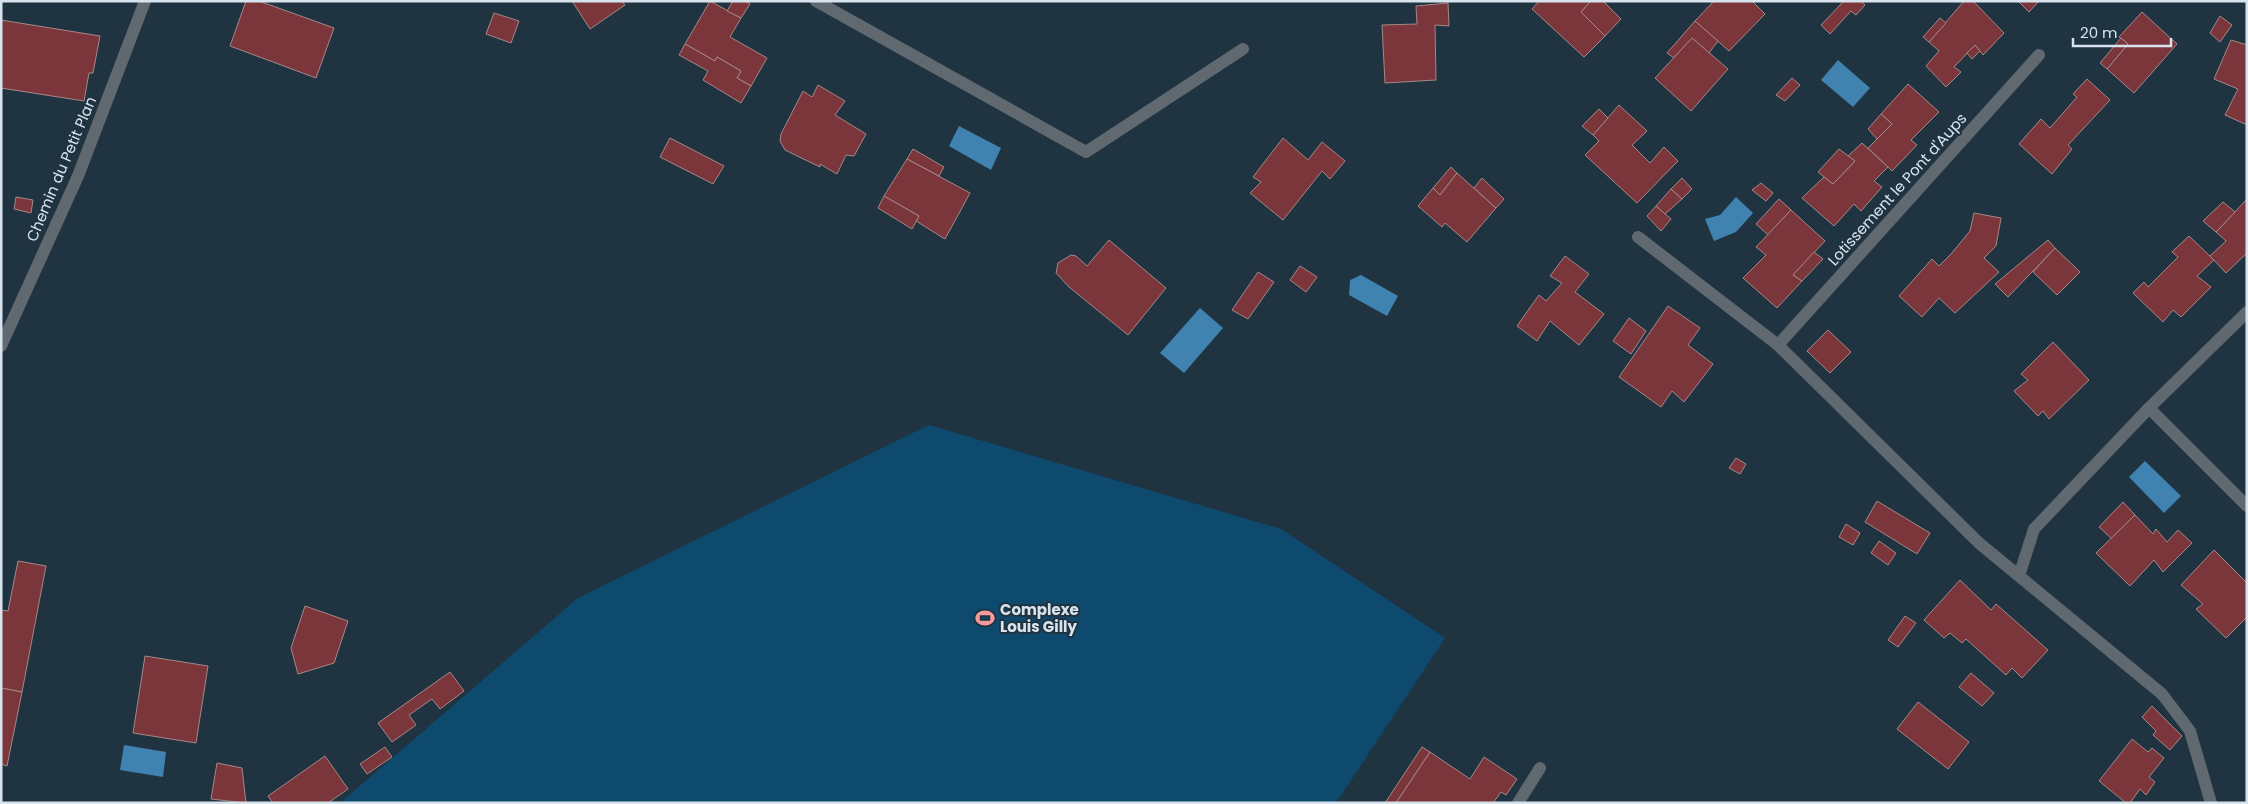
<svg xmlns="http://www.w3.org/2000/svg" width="2248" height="804" font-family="Poppins,sans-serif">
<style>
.green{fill:#0d4a6e}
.water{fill:#4083b0}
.building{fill:#7b363c;stroke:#a58888}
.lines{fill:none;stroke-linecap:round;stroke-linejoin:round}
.lane{stroke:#606970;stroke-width:12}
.street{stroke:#606970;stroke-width:12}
.labels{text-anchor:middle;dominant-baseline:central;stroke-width:4;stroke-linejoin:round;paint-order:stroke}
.street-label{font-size:15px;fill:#d8e4ed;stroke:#203341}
.poi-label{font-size:15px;font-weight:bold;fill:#d8e4ed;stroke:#203341;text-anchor:start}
</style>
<rect width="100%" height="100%" fill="#203341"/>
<polygon class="green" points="929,425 1281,529 1445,638 1336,803 340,803 578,598"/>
<g class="water">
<polygon points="1838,60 1870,88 1853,107 1821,80"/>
<polygon points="959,126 1001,148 991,170 949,146"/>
<polygon points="1736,197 1753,213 1736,232 1714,241 1705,219 1720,215"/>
<polygon points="1361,275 1398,296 1387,316 1349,295 1350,280"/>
<polygon points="1200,308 1223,328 1184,373 1160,353"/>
<polygon points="2145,461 2181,496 2164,513 2129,477"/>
<polygon points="124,745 166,752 163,777 120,770"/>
</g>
<g class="building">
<polygon points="246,1 259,1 334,28 316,78 230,46"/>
<polygon points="572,1 622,1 625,5 590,29"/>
<polygon points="710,1 741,18 730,37 767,58 751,86 737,78 741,71 717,57 715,61 685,44"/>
<polygon points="733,1 745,1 750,4 741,18 727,11"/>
<polygon points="1539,1 1591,1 1581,12 1605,36 1584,57 1532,9"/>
<polygon points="1591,1 1603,1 1621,19 1605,36 1581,12"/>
<polygon points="1714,1 1752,1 1765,14 1729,51 1695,21"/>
<polygon points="1844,1 1861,1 1865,5 1856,15 1851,11 1830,34 1821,25"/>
<polygon points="1964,1 1973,1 2004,33 1983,55 1975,45 1954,67 1961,72 1946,87 1926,66 1939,51 1929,42"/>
<polygon points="2018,1 2039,1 2029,12"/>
<polygon points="1448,3 1449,26 1435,25 1436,80 1385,83 1382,25 1417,24 1416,6"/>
<polygon points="2142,12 2177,44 2134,93 2107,69 2128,44 2119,37"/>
<polygon points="494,13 519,21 511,43 486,34"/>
<polygon points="2220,16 2232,25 2220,42 2210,33"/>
<polygon points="1940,18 1946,23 1929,42 1923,37"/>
<polygon points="1,20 100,36 93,73 89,73 84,101 1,88"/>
<polygon points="1695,21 1718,41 1709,53 1692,38 1674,58 1667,53"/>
<polygon points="1692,38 1728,69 1691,111 1655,78"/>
<polygon points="2121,38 2128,44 2107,69 2100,63"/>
<polygon points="2231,40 2247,45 2247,125 2225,115 2238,89 2214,79"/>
<polygon points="685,44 715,61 717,57 741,71 737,78 751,86 741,103 703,80 708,71 679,55"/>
<polygon points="1975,45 1980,51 1972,59 1967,53"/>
<polygon points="1792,78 1800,85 1785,101 1776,95"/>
<polygon points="2087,79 2110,100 2068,145 2072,149 2052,174 2019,144 2041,119 2050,128 2077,97 2073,94"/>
<polygon points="1908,84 1939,112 1911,140 1917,145 1892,171 1868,148 1892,124 1881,114"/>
<polygon points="818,85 845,101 835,115 866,134 854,156 846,155 837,174 820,164 820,167 785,150 780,141 781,134 803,91 812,97"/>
<polygon points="1619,105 1647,131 1632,145 1650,163 1664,147 1678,161 1637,203 1585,155 1599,141 1593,135"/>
<polygon points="1599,109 1608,118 1593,135 1582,126"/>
<polygon points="1881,114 1892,124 1877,139 1868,129"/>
<polygon points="670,138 724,166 713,184 660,157"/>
<polygon points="1283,138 1308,160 1322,142 1345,161 1330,179 1322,171 1283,220 1250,193 1261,182 1253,177"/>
<polygon points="1862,143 1888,167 1874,181 1882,187 1861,211 1854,204 1834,226 1802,198 1824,177 1833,184 1855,161 1848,156"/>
<polygon points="913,149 944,167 939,176 907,159"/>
<polygon points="1839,149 1855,161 1833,184 1818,172"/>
<polygon points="907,159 970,193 945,239 916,221 919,216 884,196"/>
<polygon points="1451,167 1457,173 1440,195 1433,188"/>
<polygon points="1457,173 1496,208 1467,242 1445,223 1442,227 1418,206 1433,188 1440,195"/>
<polygon points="1482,178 1504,199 1496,208 1474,188"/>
<polygon points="1682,178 1692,189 1682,199 1671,189"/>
<polygon points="1761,183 1773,193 1766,201 1752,190"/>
<polygon points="1671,189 1682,199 1665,214 1656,206"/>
<polygon points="884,196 919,216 912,229 878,208"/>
<polygon points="16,197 33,200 31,213 14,209"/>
<polygon points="1779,199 1791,210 1768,235 1756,224"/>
<polygon points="2247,199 2247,253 2226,273 2210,256 2226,241 2216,232"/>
<polygon points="2223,202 2235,212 2216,232 2203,221"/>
<polygon points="1656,206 1671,219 1661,231 1647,216"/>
<polygon points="1791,210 1825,241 1793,275 1802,281 1777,308 1743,278 1766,255 1756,247"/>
<polygon points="1974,213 2001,218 1996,246 1984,258 1999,272 1955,313 1939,298 1922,317 1899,296 1932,259 1939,266 1951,254 1970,231"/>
<polygon points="2189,236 2214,260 2197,276 2211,287 2181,317 2173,310 2163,322 2133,293 2144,282 2148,287 2178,257 2172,252"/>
<polygon points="1109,240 1166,288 1128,335 1069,287 1056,273 1058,263 1071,255 1076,256 1087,266"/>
<polygon points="2048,240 2055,248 2008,297 1995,284"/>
<polygon points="2055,248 2080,272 2057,295 2033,272"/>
<polygon points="1814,252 1823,259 1802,281 1793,275"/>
<polygon points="1565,256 1589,274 1575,292 1604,314 1579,345 1550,321 1537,341 1517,326 1539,295 1546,301 1562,283 1550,276"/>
<polygon points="1300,266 1317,277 1306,292 1290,280"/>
<polygon points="1258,272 1274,282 1248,319 1232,310"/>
<polygon points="1668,306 1700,328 1688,345 1713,364 1684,402 1672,391 1661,407 1619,377"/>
<polygon points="1629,318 1646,331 1631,354 1613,341"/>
<polygon points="1828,330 1851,352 1830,373 1807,351"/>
<polygon points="2053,342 2089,380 2049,419 2043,411 2038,416 2014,391 2028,380 2021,374"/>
<polygon points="1736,458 1746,464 1740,474 1729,468"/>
<polygon points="1877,501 1930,533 1917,554 1865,522"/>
<polygon points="2123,502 2135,515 2112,539 2099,527"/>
<polygon points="2135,515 2153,534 2156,529 2167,542 2178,530 2192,543 2163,572 2154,560 2130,586 2096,553"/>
<polygon points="1846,524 1860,533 1853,545 1839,537"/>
<polygon points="1879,541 1896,553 1888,565 1871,553"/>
<polygon points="2214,550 2247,583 2247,617 2226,638 2196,609 2203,604 2181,585"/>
<polygon points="18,561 46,566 22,692 1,688 1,610 8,611"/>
<polygon points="1960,580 1991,610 1996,604 2048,650 2022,678 2012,668 2006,675 1966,639 1962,643 1950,633 1944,638 1924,620"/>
<polygon points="305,606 348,621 334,663 298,674 291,648"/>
<polygon points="1905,616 1916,623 1898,647 1888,640"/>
<polygon points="145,656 208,666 196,743 133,733"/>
<polygon points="450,672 464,691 440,709 432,699 409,715 416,725 392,742 378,723"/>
<polygon points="1971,673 1994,693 1982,706 1959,687"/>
<polygon points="1,688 22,692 7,766 1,764"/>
<polygon points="1918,702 1969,742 1948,769 1897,729"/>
<polygon points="2152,706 2182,736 2170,750 2153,735 2156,731 2142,717"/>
<polygon points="2132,739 2148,752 2152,748 2164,758 2149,777 2155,782 2146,795 2140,789 2130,803 2126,803 2099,781"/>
<polygon points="385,747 392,757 367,774 360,764"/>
<polygon points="1422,747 1430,752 1396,803 1385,803"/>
<polygon points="1430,752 1470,779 1484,757 1517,779 1506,795 1501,792 1493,803 1396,803"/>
<polygon points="325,756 348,789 328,803 273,803 268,796"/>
<polygon points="217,763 242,768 246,803 211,799"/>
</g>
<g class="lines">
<polyline class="lane" points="1518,803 1540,768"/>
<g class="street">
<polyline points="816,1 1086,152 1243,49"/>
<polyline points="1638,237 1778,345 1979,543 2162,694 2190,731 2211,803"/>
<polyline points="1778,345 2039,55"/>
<polyline points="1,346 78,176 145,1"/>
<polyline points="2149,408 2247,506"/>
<polyline points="2019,576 2034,529 2149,408 2247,312"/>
</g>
</g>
<defs>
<g id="stadium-bare" transform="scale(1.5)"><path d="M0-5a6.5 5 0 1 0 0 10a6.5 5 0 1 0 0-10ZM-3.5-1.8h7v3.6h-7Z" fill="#f59b9e" stroke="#203341" stroke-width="2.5" paint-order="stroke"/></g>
</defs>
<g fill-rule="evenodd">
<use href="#stadium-bare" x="985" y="618"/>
</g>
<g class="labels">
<g class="street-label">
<text transform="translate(61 169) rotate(-67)">Chemin du Petit Plan</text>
<text transform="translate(1897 189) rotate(-48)">Lotissement le Pont d'Aups</text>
</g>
<g class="poi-label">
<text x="1000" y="609">Complexe<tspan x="1000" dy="17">Louis Gilly</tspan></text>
</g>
</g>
<rect width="2248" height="804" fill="none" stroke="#d8e4ed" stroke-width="5"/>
<path d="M2073 38v8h98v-8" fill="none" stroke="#d8e4ed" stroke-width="2.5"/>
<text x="2080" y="38" font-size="15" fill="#d8e4ed" stroke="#203341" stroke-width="4" paint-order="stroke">20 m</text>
</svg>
